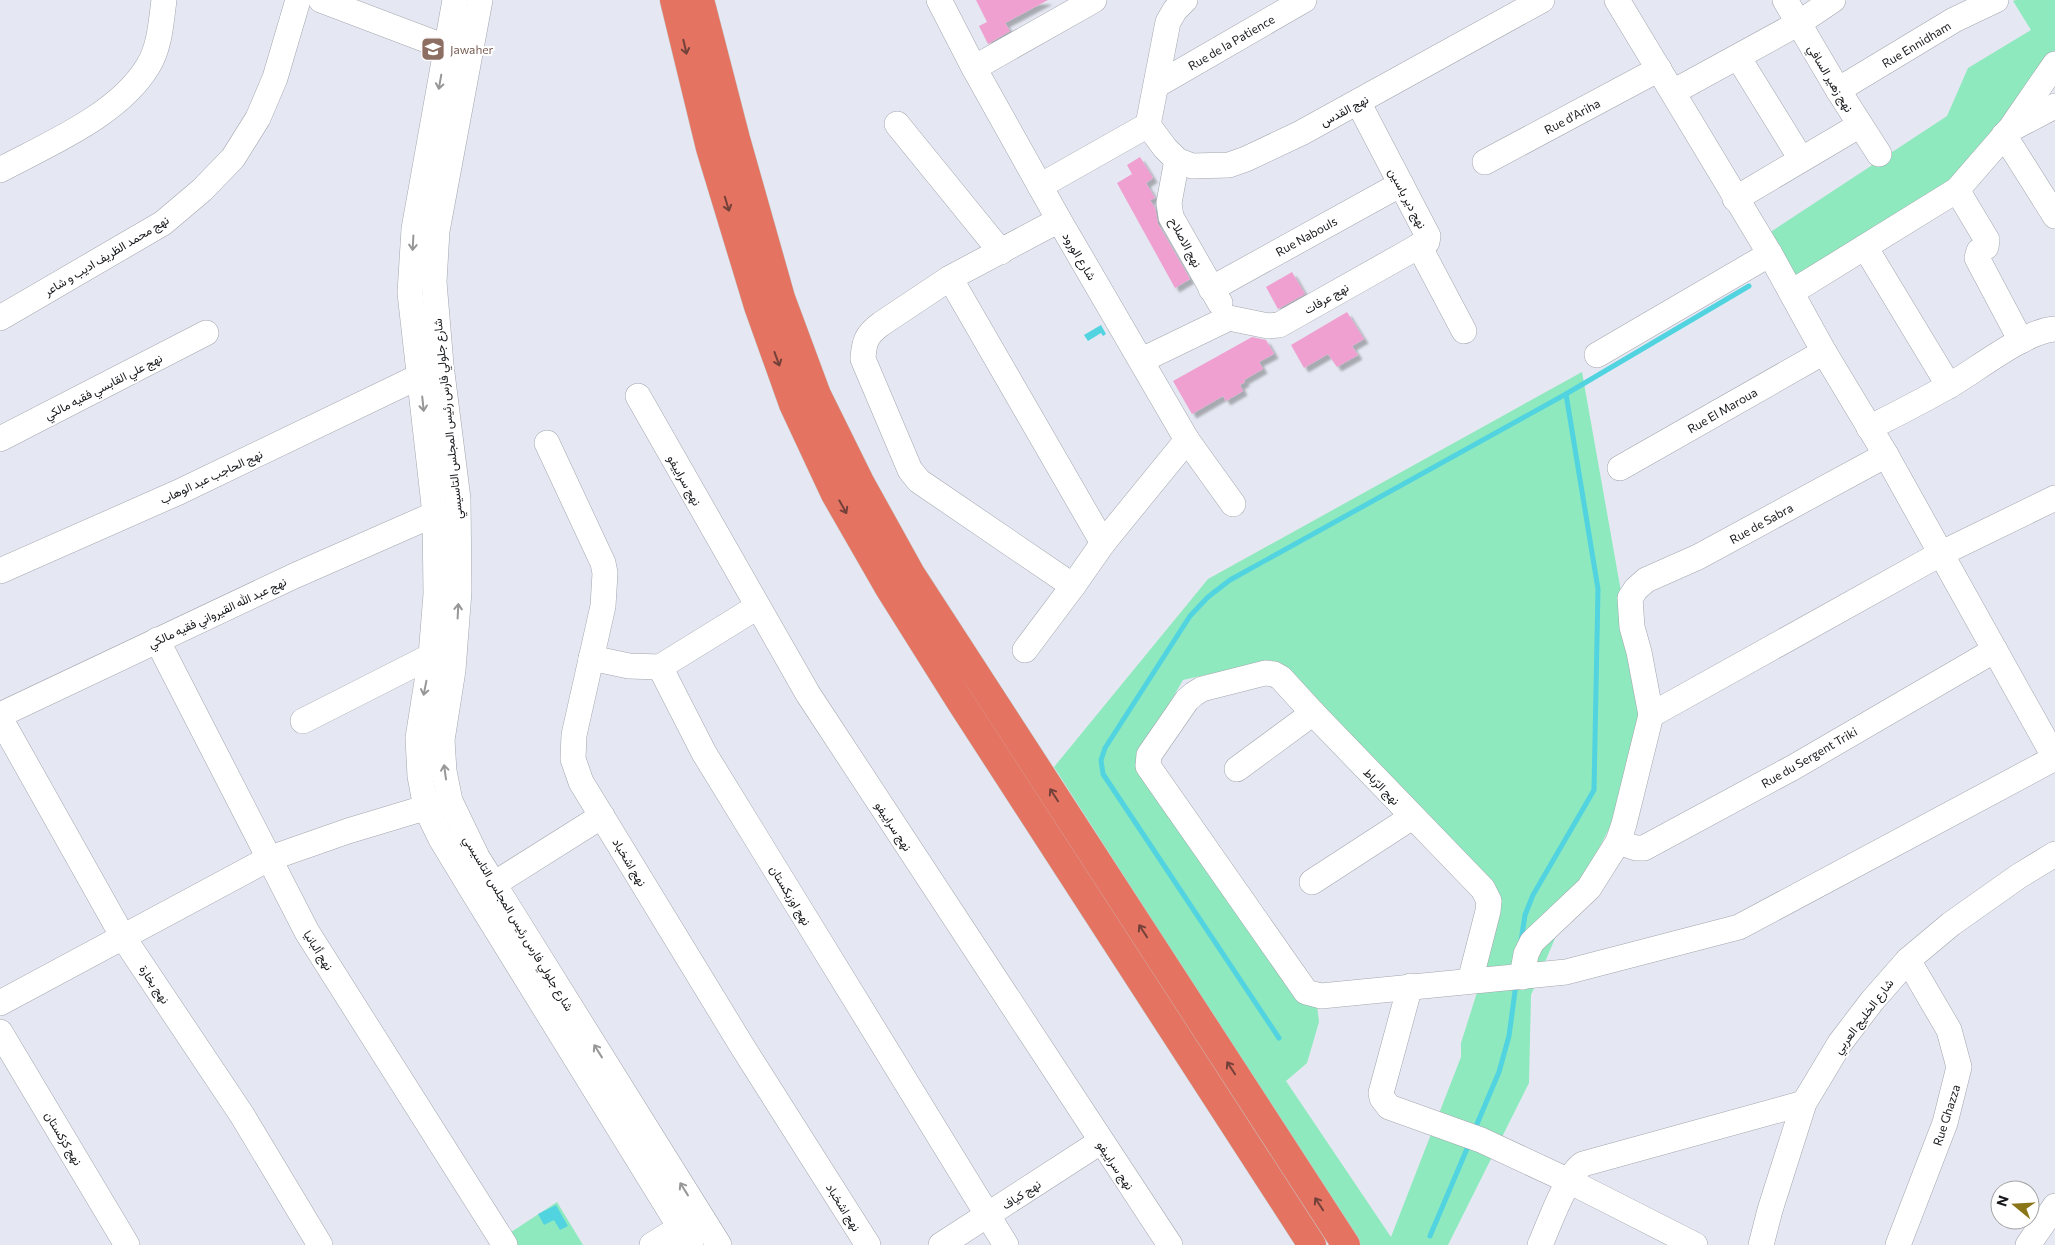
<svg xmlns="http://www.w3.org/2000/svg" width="2055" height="1245" font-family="Commissioner,Vazirmatn,sans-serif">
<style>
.green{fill:#8fe9be;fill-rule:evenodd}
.water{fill:#51d3e0}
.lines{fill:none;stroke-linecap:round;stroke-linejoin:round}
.stream{stroke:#51d3e0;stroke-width:5}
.building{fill:#f0a0d0;filter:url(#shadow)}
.minor-casing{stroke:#a2a6ae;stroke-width:26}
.highway-casing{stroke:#c7c8c8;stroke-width:29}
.minor{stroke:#fff;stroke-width:25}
.highway{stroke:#e47461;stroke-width:28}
.oneway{stroke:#73413a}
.oneway2{stroke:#979798}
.labels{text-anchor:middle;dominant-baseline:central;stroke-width:4;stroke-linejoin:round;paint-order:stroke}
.street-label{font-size:12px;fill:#17181b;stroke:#fff}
.education-label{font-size:12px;fill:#785e54;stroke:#fff;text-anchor:start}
</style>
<defs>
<filter id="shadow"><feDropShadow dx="4.5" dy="4.5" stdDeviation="1" flood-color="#0004"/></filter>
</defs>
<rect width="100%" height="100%" fill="#e5e8f2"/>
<g class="green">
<polygon points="2016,0 2055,0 2055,52 1997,130 1940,192 1796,280 1769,233 1947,116 1968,68 2031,30 2013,1"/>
<path d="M1582,372L1644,721L1612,823L1567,910L1531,995L1529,1083L1448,1245H1360L1054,767L1208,579ZM1271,660L1498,897L1479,986L1461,1043V1057L1391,1237L1286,1081L1307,1063L1319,1022L1317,1005L1298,1001L1137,759L1183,680Z"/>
<polygon points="557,1202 583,1245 511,1245 505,1236"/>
</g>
<g class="water">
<polygon points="1101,325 1106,334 1103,336 1101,333 1088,341 1084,335"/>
<polygon points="556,1205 568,1226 560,1230 554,1220 544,1225 538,1214"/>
</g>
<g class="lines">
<g class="stream">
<polyline points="1521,941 1525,915 1533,895 1594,790 1598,589 1566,394"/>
<polyline points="1279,1038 1103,774 1101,760 1105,748 1190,616 1208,597 1230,580 1566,394 1749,286"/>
<polyline points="1474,1131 1499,1072 1509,1036 1516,984"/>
<polyline points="1430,1236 1469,1144"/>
</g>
</g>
<g class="building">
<polygon points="976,0 1048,0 1005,23 1010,31 988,44 979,26 987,22"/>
<polygon points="1140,157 1153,178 1146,183 1155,198 1150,200 1155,208 1158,224 1190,279 1175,288 1117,183 1132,174 1127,165"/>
<polygon points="1292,272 1305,294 1278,309 1266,287"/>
<polygon points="1347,312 1364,339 1352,346 1358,355 1337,367 1328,354 1304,368 1291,345"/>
<polygon points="1252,337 1266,340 1274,354 1259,362 1263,369 1244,380 1245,382 1240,385 1243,391 1226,401 1223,396 1192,414 1173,381"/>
</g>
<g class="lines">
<g class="minor-casing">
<g id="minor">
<polyline points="321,0 461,53"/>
<polyline points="455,0 414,229 410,293 435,514 436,594 431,656 418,738 420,776 426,808 441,839 475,895 691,1245"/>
<polyline points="480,0 437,231 434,282 441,365 458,499 459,591 453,670 442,740 444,771 450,801 477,857 719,1245"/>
<polyline points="939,0 974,68 1059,220 1187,440 1233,504"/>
<polyline points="1617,0 1770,254 1824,352 1886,455 2055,758"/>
<polyline points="1785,0 1838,90 1879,154"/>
<polyline points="1738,57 1801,159"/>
<polyline points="974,68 1094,0"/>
<polyline points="1157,85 1304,0"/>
<polyline points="1838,90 1954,20 1996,0"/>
<polyline points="1673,92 1799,23 1833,0"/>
<polyline points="1358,102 1428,236 1427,242 1419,246 1464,331"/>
<polyline points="897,124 1001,252"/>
<polyline points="1148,125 1165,148 1177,160 1192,166 1229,165 1246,159 1301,133 1542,0"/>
<polyline points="2013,128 2055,106"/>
<polyline points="2004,135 2055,216"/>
<polyline points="1177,160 1169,203 1171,217 1220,303"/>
<polyline points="1485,162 1659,69"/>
<path d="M0,170C48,144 119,115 148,66C160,47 161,22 164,0"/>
<polyline points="1040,186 1148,125 1168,22 1175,10 1185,0"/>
<polyline points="1957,190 1987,240 1986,247 1979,251 1977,258 2021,341"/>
<polyline points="1735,199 1860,125"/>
<path d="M1059,220L950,278L881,324C866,335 864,342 863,359L910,470L919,481L1073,586"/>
<polyline points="1865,247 1949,386"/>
<polyline points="950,278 1103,543"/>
<polyline points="1211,289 1401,184"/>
<polyline points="1792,292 1957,190 2010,129 2055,64"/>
<polyline points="0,318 163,223 202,190 233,158 258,118 275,78 298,0"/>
<polyline points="1229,318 1268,326 1279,325 1419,246"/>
<polyline points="1597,355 1770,254"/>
<polyline points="1142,360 1229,318"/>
<polyline points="638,396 808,694 1170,1245"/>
<path d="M1869,428C1895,415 1922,401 1947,387C1974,372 2026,330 2055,329"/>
<polyline points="0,439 206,333"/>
<polyline points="547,443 603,563 605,573 603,606 574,735 573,759 581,782 742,1046 868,1245"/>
<polyline points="1620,468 1824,352"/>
<polyline points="0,571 179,492 420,376"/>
<polyline points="157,640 307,932 505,1245"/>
<polyline points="1025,650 1073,586 1103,543 1187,440"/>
<polyline points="591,658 629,666 660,667"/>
<polyline points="660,667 704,753 1006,1245"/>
<polyline points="660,667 757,607"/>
<polyline points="0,715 294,576 435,514"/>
<polyline points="1651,715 1940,554 2055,498"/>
<polyline points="0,718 123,937 242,1115 320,1245"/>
<polyline points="303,721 431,656"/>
<polyline points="1237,769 1313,713"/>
<polyline points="1618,842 1636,848 1644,848 1794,767 1995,650"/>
<polyline points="1312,882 1412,817"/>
<polyline points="494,884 602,816"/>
<polyline points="1522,977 1526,954 1532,942 1589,888 1618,842 1624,824 1651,715 1639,652 1632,627 1630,598 1636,589 1646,580 1698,557 1886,455"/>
<polyline points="1470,981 1488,911 1489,901 1483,889 1313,713 1281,678 1274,674 1265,673 1202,689 1194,694 1187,700 1149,755 1148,766 1306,992 1321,996 1566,972 1739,927 2055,758"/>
<polyline points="1410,986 1381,1093 1382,1098 1389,1107 1481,1140 1569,1181 1695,1245"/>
<polyline points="0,1003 268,859 348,831 441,803"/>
<polyline points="0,1032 127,1245"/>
<polyline points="652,1245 694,1219"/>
<polyline points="941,1245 1100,1142"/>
<path d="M1540,1245C1549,1225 1566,1175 1583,1164L1804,1103"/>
<polyline points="1761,1245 1770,1210 1804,1103 1840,1043 1872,1001 1908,960 1951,924 2019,876 2055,854"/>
<polyline points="1898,1245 1945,1123 1959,1067 1949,1030 1908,960"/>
<polyline points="2028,1245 2055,1206"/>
</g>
</g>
<g class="highway-casing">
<g id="highway">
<polyline points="674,0 710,148 758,306 793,404 835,494 889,588 960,701 1312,1245"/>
<polyline points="700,0 736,139 781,298 817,395 860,482 911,574 1346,1245"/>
</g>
</g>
<use href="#minor" class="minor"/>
<use href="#highway" class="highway"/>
</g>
<defs><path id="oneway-shaft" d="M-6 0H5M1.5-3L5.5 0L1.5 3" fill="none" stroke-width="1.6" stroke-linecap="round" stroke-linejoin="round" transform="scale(1.25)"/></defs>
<g class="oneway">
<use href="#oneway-shaft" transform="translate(685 47) rotate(77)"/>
<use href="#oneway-shaft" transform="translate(727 204) rotate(73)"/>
<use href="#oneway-shaft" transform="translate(777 359) rotate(70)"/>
<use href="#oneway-shaft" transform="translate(843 507) rotate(61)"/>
<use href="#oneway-shaft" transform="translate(1054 795) rotate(-123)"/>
<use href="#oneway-shaft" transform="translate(1143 931) rotate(-123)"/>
<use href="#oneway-shaft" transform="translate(1231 1068) rotate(-123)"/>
<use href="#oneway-shaft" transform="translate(1319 1204) rotate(-123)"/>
</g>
<g class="oneway2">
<use href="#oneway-shaft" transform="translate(440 82) rotate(100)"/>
<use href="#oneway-shaft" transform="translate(413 243) rotate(93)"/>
<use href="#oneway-shaft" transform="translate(423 404) rotate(84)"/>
<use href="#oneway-shaft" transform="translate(458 611) rotate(-87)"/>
<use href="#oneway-shaft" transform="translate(425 688) rotate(101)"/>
<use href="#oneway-shaft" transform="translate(445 772) rotate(-98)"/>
<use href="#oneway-shaft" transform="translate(598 1051) rotate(-122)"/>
<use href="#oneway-shaft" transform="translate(684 1189) rotate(-122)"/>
</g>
<defs>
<g id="school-square" transform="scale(1.25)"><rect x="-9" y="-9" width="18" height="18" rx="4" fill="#8d6e63" stroke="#fff"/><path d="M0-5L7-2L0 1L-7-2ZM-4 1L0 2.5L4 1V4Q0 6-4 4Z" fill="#fff"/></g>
</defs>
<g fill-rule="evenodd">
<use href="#school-square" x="433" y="49"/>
</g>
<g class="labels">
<g class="street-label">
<text transform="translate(1231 42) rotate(-30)">Rue de la Patience</text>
<text transform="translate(1916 44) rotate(-31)">Rue Ennidham</text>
<text transform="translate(1831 78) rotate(59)">نهج زهير السافي</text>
<text transform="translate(1344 110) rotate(-28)">نهج القدس</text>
<text transform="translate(1572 116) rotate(-28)">Rue d'Ariha</text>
<text transform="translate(1408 198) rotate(62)">نهج دير ياسين</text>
<text transform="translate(1306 236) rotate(-29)">Rue Nabouls</text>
<text transform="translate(1186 242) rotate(62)">نهج الاصلاح</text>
<text transform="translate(106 255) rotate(-31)">نهج محمد الظريف اديب و شاعر</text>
<text transform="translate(1080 256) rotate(59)">شارع الورود</text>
<text transform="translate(1326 298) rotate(-30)">نهج عرفات</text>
<text transform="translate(103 386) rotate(-27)">نهج علي القابسي فقيه مالكي</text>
<text transform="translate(1722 410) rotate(-30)">Rue El Maroua</text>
<text transform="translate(447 419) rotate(-96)">شارع جلولي فارس رئيس المجلس التاسيسي</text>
<text transform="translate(211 476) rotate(-25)">نهج الحاجب عبد الوهاب</text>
<text transform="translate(685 480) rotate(61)">نهج سراييفو</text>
<text transform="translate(1761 523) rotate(-29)">Rue de Sabra</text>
<text transform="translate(217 612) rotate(-25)">نهج عبد الله القيرواني فقيه مالكي</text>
<text transform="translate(1809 757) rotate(-30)">Rue du Sergent Triki</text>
<text transform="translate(1382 786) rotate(46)">نهج الرّباط</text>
<text transform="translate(894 826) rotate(57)">نهج سراييفو</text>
<text transform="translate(630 862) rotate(59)">نهج اشخباد</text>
<text transform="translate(791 895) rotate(59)">نهج اوزبكستان</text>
<text transform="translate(519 923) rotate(59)">شارع جلولي فارس رئيس المجلس التاسيسي</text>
<text transform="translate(319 950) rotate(58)">نهج ألبانيا</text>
<text transform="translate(155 984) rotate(56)">نهج بخارة</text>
<text transform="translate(1863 1016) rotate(-53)">شارع الخليج العربي</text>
<text transform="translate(1946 1115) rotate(-72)">Rue Ghazza</text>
<text transform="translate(64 1138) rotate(59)">نهج كزكستان</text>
<text transform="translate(1116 1165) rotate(56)">نهج سراييفو</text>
<text transform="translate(1021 1194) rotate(-33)">نهج كياف</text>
<text transform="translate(844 1207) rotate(58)">نهج اشخباد</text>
</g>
<g class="education-label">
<text x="450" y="49">Jawaher</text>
</g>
</g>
<g transform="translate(2015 1205) rotate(288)"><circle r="24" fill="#ffffff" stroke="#a2a3a4"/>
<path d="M0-4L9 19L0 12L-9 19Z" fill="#8a7619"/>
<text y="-8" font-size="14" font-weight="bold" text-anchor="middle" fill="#17181b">N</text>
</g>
</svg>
